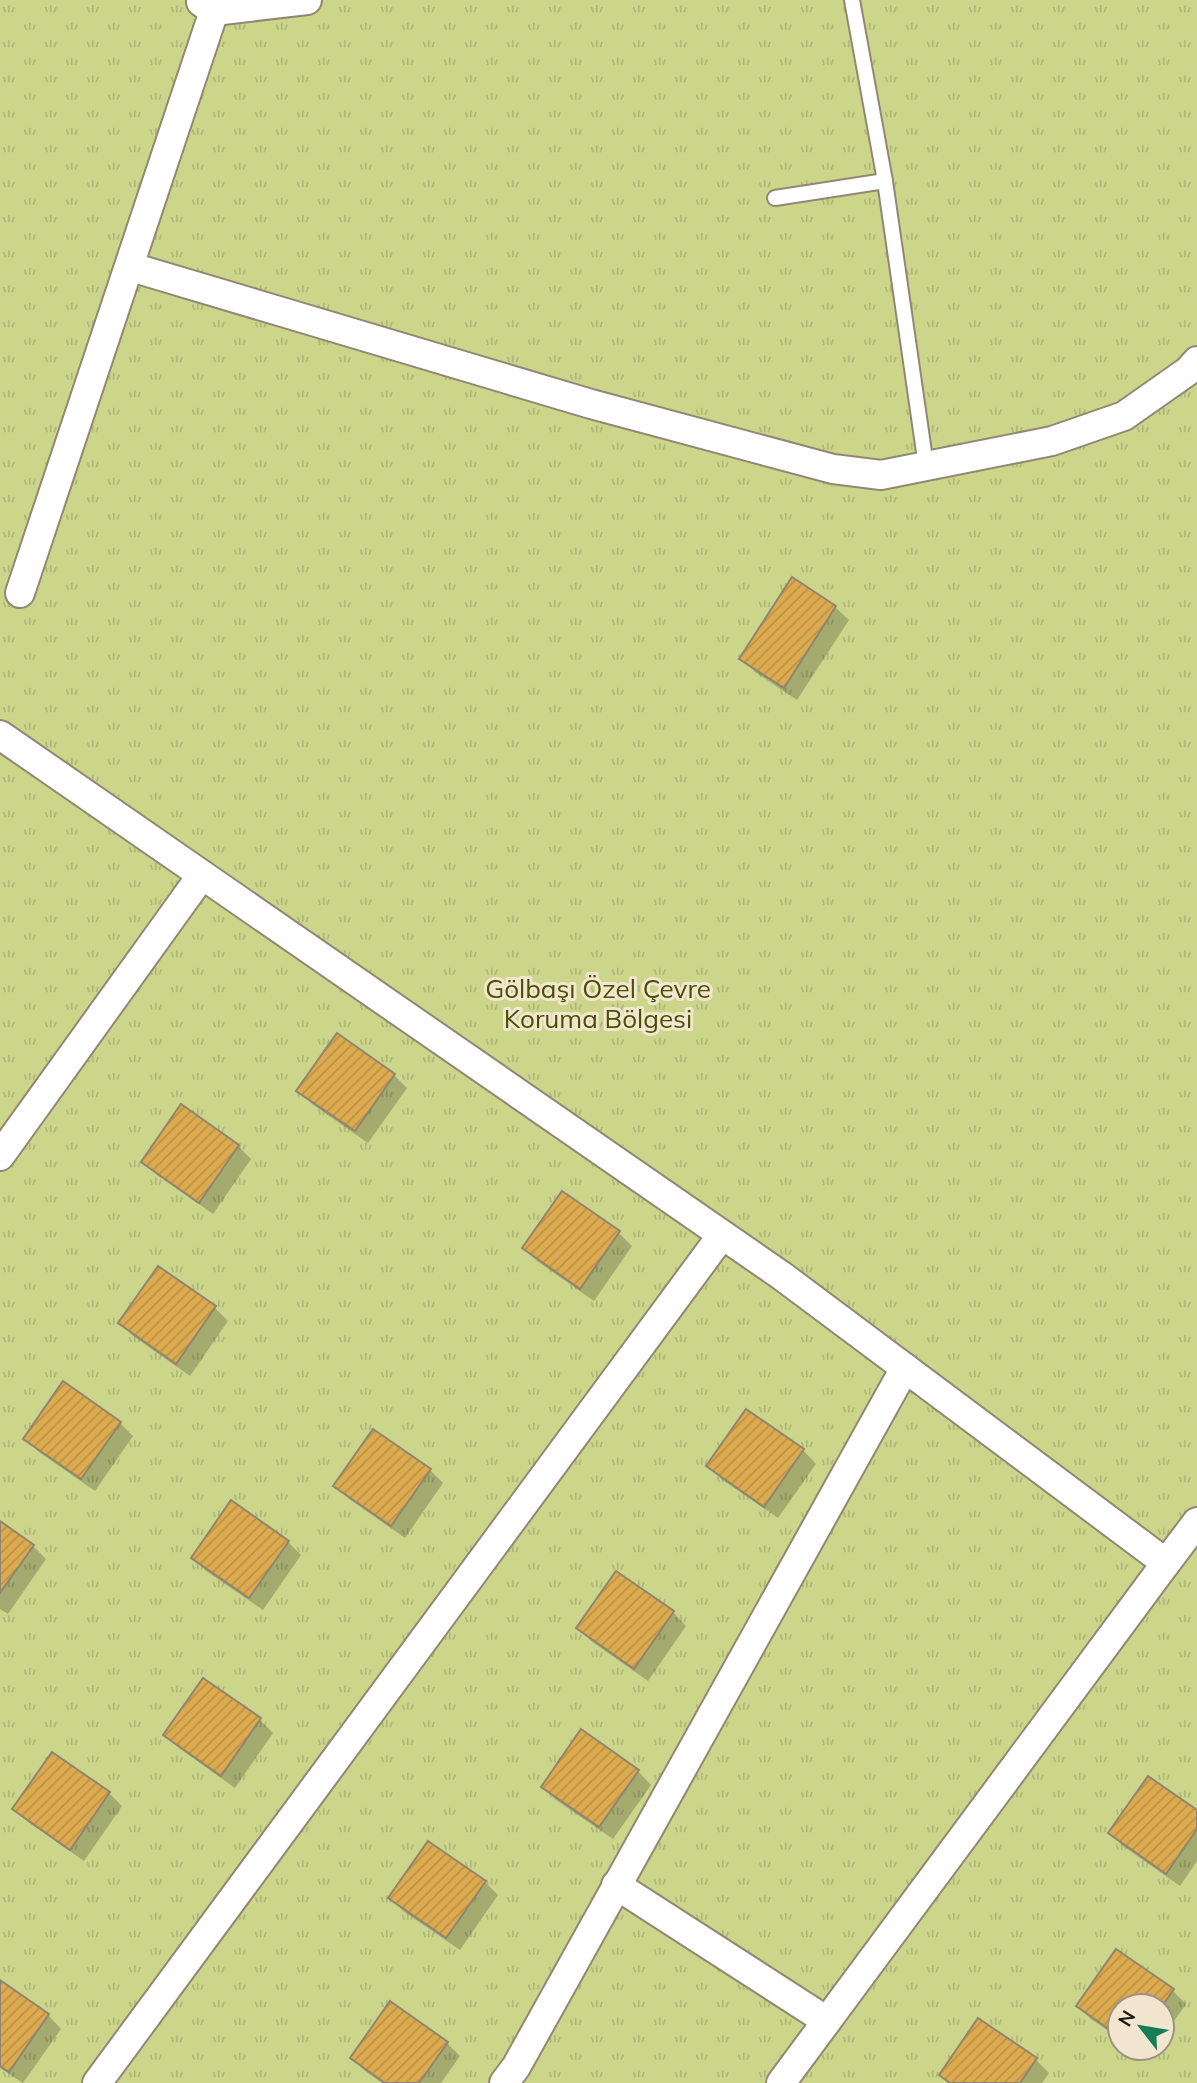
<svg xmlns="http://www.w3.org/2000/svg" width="1197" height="2083" font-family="Mulish,sans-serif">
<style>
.park{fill:url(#park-tufts);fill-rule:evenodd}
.shadow{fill:#0003}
.building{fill:url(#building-hatch);stroke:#918571;stroke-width:2}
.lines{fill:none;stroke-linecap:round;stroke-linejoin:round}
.service-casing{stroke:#938773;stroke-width:18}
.minor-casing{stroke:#938773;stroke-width:32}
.service{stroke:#fff;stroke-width:14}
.minor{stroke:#fff;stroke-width:28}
.labels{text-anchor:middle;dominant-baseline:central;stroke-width:6;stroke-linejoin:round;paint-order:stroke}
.park-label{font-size:26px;fill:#4a5002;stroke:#f3e6d0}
</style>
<defs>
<pattern id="park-tufts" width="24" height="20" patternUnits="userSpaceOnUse" patternTransform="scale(1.75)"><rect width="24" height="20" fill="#ccd68b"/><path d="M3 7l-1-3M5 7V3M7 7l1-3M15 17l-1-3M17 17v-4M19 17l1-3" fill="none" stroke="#afb777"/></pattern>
<pattern id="building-hatch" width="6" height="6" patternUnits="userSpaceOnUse" patternTransform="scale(1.75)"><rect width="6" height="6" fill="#ddab4f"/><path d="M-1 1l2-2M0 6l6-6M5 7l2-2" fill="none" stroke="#bd9244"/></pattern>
</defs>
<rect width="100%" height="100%" fill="#f3e6d0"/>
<path class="park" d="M0,0H1197V2083H0ZM1120,2006H1162V2048H1120Z"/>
<g class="shadow">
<polygon points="835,607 849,620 797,700 755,672 742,659"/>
<polygon points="394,1075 407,1088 368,1143 312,1104 299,1090"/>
<polygon points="182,1107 238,1146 251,1159 213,1214 157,1175 143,1162"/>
<polygon points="562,1193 619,1233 632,1246 594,1301 537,1261 524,1248"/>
<polygon points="158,1269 215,1308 228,1321 190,1376 133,1336 120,1323"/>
<polygon points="120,1423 133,1436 95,1491 39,1452 25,1439"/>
<polygon points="803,1450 816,1464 778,1518 721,1479 708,1466"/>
<polygon points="430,1470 443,1483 405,1538 349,1499 336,1486"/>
<polygon points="0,1523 33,1546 46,1559 8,1614 0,1609"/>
<polygon points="288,1542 301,1555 263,1610 206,1571 193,1558"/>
<polygon points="673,1612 686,1626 648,1681 591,1641 578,1628"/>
<polygon points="204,1680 260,1720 273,1733 235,1788 179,1748 165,1735"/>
<polygon points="582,1732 638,1771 651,1785 613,1839 556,1800 543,1787"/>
<polygon points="109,1793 122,1806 84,1861 28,1822 15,1809"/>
<polygon points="1197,1812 1197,1861 1180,1886 1123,1846 1110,1833"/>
<polygon points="485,1882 498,1895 460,1950 403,1911 390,1898"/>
<polygon points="0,1982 48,2015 61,2029 23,2083 0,2068"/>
<polygon points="1173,1991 1186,2004 1162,2038 1162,2006 1120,2006 1120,2039 1091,2019 1078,2006"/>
<polygon points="447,2043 460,2056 441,2083 382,2083 365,2071 352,2058"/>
<polygon points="1133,2048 1155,2048 1148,2059"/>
<polygon points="1036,2060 1049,2073 1042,2083 949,2083 941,2075"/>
</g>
<g class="building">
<polygon points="792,577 836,606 784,688 739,659"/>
<polygon points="337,1033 395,1074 355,1131 296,1091"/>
<polygon points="181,1104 239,1145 199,1203 141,1162"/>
<polygon points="562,1191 620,1231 580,1289 522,1248"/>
<polygon points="158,1266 216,1306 176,1364 118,1323"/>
<polygon points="63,1381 121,1422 81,1479 23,1439"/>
<polygon points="746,1409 804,1449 764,1507 706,1466"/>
<polygon points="373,1429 431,1469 391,1526 333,1486"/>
<polygon points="231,1500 289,1541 249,1598 191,1558"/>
<polygon points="0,1521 34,1545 0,1593"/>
<polygon points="616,1571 674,1611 634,1669 576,1628"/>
<polygon points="203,1678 261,1718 221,1776 163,1735"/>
<polygon points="581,1729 639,1770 599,1827 541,1787"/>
<polygon points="52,1752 110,1792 70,1850 12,1809"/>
<polygon points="1148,1776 1197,1810 1197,1829 1166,1874 1108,1833"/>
<polygon points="428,1841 486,1881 446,1938 388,1898"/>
<polygon points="1116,1949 1174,1989 1162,2006 1120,2006 1120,2037 1076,2006"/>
<polygon points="0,1980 49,2014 9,2072 0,2066"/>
<polygon points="390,2001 448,2042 419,2083 385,2083 350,2058"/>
<polygon points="978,2018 1037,2058 1020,2083 950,2083 939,2075"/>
</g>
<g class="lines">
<g class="service-casing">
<g id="service">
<polyline points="852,0 885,181 926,466"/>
<polyline points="775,198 885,181"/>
</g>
</g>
<g class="minor-casing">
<g id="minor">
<polyline points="201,2 214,11 307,0"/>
<polyline points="131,267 591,404 833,469 881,475 1052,441 1124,416 1188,371 1197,361"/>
<polyline points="20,593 214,11"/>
<polyline points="0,735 782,1276 1166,1563 1197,1522"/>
<polyline points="0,1156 202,875"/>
<polyline points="616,1885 827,2021"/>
<polyline points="97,2083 722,1235"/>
<polyline points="504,2083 516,2067 905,1368"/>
<polyline points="781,2083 1166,1563"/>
</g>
</g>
<use href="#service" class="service"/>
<use href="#minor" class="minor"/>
</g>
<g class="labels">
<g class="park-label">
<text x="598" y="988">Gölbaşı Özel Çevre<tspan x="598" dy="30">Koruma Bölgesi</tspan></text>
</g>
</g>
<g transform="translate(1141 2027) rotate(301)"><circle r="33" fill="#f3e6d0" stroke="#9d9383" stroke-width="2"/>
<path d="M0-5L12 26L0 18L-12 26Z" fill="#157e58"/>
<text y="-10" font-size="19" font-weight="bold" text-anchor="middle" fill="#1c170f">N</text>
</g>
</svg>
